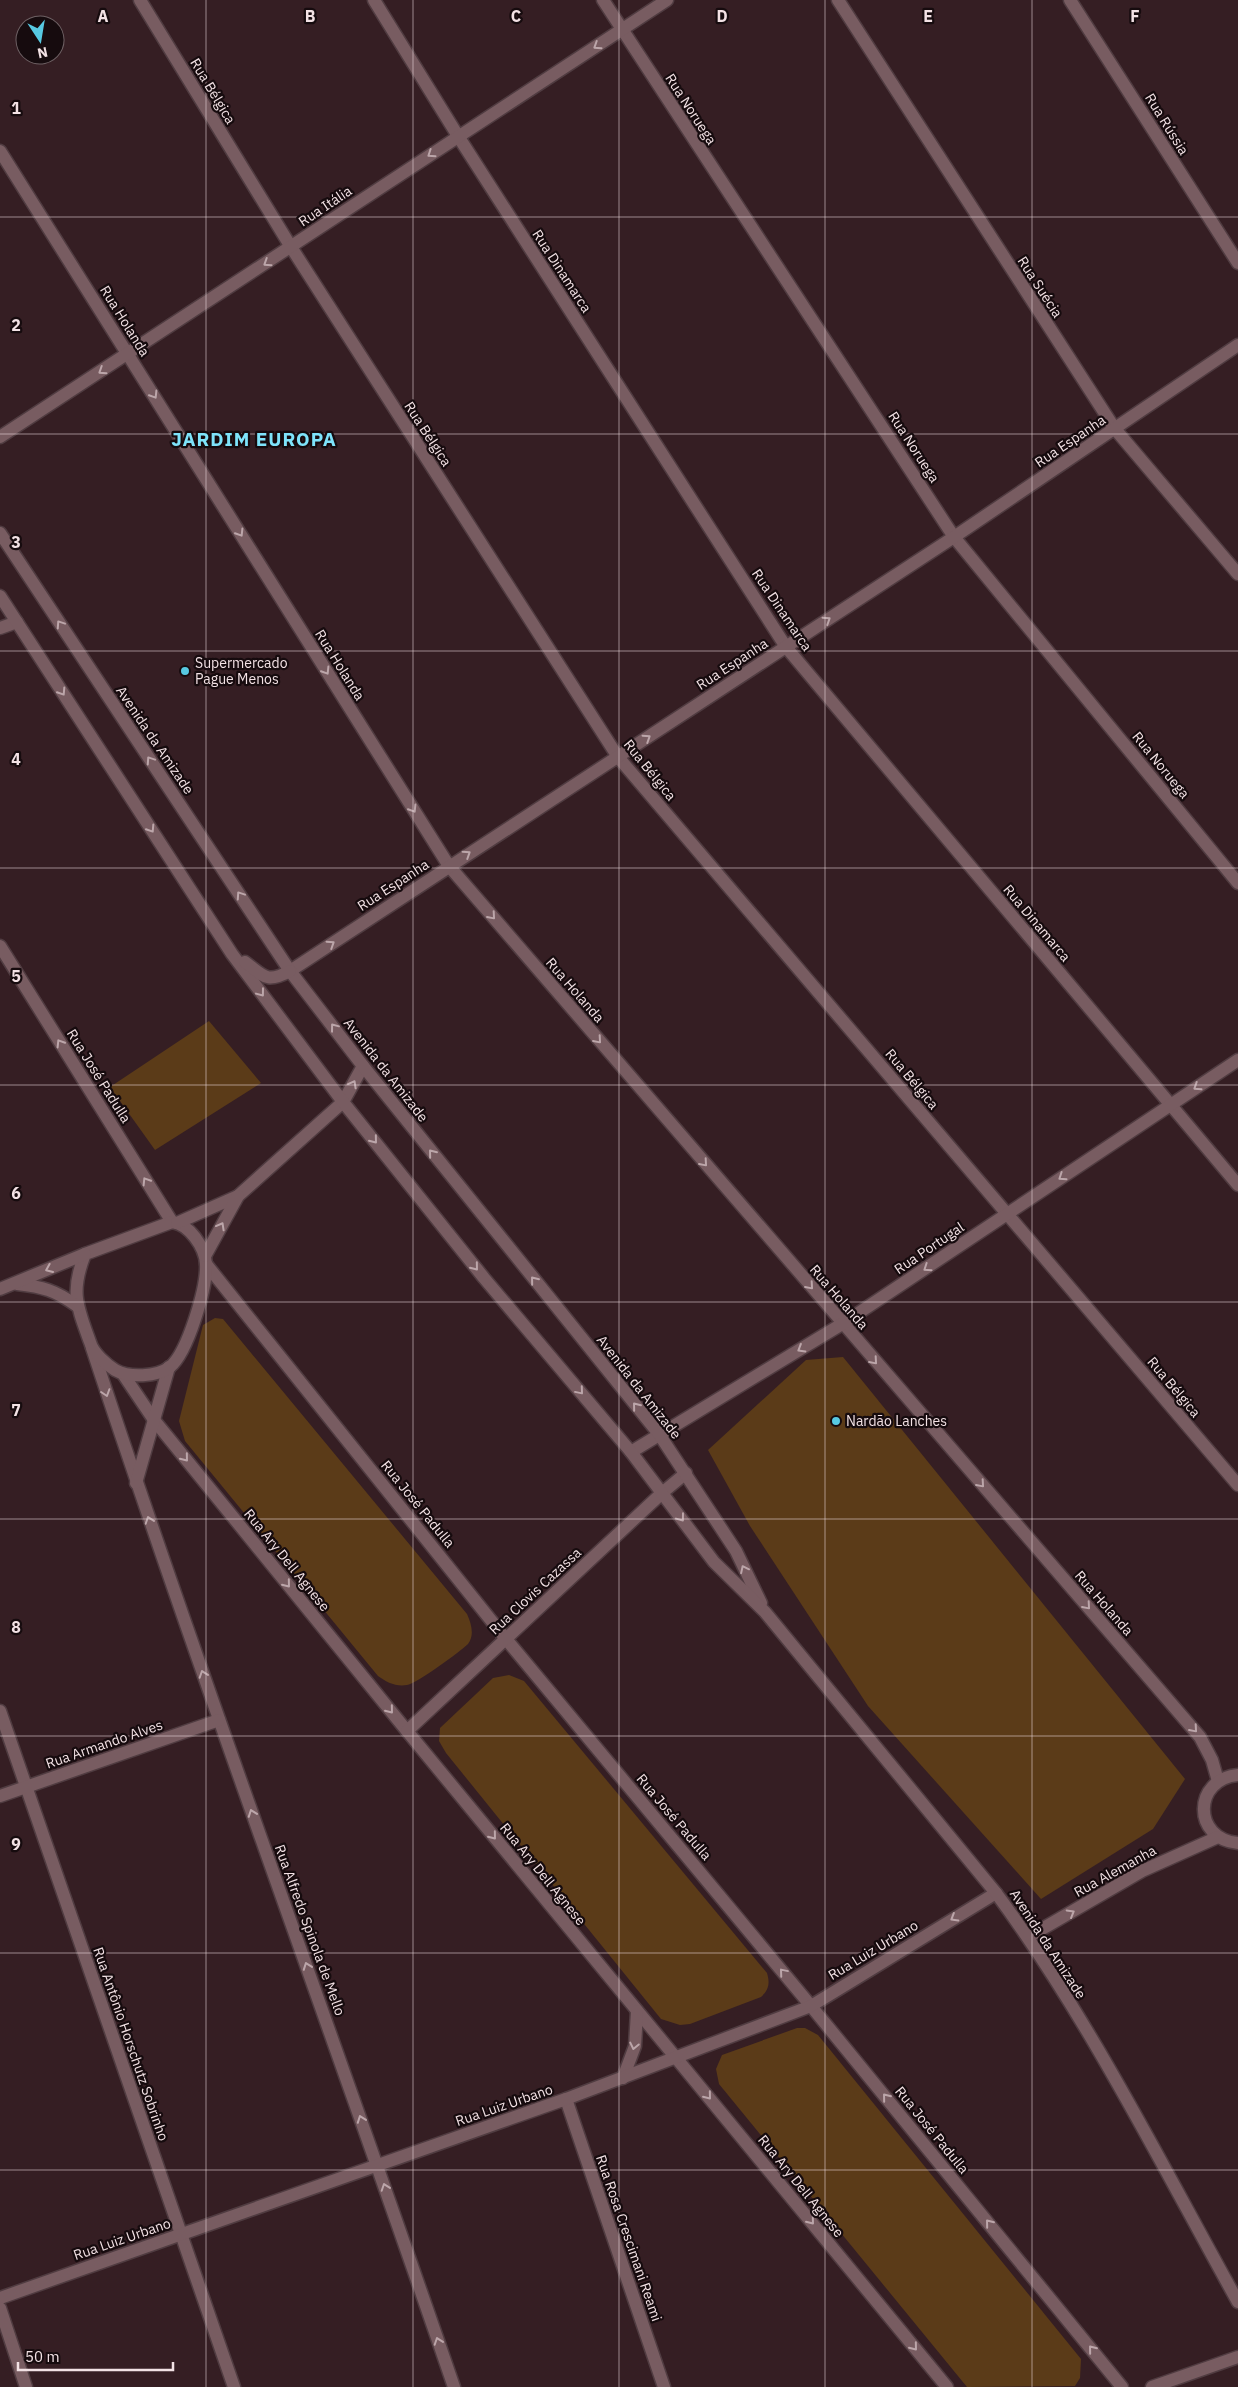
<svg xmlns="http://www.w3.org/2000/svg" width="1238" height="2387" font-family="'IBM Plex Sans',sans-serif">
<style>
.green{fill:#5b3b18}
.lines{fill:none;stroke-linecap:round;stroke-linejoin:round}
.minor-casing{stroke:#503c41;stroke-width:15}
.tertiary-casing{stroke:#503c41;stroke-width:15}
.secondary-casing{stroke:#503c41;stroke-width:15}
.minor{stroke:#785c61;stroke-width:12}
.tertiary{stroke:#785c61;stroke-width:12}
.secondary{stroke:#785c61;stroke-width:12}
.oneway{stroke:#bca6aa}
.grid{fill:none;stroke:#f3e2e5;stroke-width:1;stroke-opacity:0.55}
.poi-dot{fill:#57c9e2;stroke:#160b0e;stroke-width:2}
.labels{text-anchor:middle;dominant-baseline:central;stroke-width:4.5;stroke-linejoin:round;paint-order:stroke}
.street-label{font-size:14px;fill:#f3e2e5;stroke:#160b0e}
.poi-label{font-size:14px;fill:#f3e2e5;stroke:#160b0e;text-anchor:start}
.district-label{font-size:19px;font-weight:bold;letter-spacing:1px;fill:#7ee3fa;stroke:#160b0e}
.grid-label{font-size:16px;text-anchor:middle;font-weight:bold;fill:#f3e2e5;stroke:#160b0e;stroke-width:4.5;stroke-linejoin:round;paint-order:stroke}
</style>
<rect width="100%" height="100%" fill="#351e23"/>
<g class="green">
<polygon points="209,1021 261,1083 155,1150 110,1087"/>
<path d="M215,1318L223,1319L467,1614C471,1623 475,1635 468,1644C461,1651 416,1684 407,1685C396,1687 386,1682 378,1676L185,1441L179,1421L203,1325Z"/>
<polygon points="843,1357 1185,1779 1153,1829 1041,1899 868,1706 750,1526 708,1450 806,1360"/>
<path d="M509,1675L524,1681L767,1973C770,1983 769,1990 761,1997L690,2024L680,2025L661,2019L446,1753L439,1741L440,1728L493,1678Z"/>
<polygon points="797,2028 805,2028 818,2035 1081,2359 1080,2378 1075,2386 967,2387 719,2084 716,2069 722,2055"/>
</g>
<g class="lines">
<g class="minor-casing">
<g id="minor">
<polyline points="140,0 291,247 618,757 1238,1485"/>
<polyline points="374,0 458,136 786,647 1238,1185"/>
<polyline points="603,0 954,537 1238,883"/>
<polyline points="838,0 1115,429 1238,574"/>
<polyline points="1070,0 1238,263"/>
<polyline points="0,151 449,866 1200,1737 1212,1760 1218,1781"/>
<polyline points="0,628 17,622"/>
<polyline points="0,946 172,1222"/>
<polyline points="290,971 954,537 1238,345"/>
<polyline points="206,1264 506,1639 811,2006 1122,2387"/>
<path d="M92,1348C207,1696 335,2040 454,2387"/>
<polyline points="123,1374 154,1420 407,1731 947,2387"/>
<polyline points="136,1483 169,1367"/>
<polyline points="0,1711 234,2387"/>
<polyline points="407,1731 662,1493 686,1473"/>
<path d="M1238,1775C1193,1779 1192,1839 1238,1843"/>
<polyline points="0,1796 219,1720"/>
<polyline points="1028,1937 1142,1871 1218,1837"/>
<polyline points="623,2078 635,2046 637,2011"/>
<polyline points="566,2099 664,2387"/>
<polyline points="0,2298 566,2099 811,2006 996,1893"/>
<polyline points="0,2308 26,2387"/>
<polyline points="1152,2387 1238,2357"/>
</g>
</g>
<g class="tertiary-casing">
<g id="tertiary">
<polyline points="0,437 667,0"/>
<path d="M172,1222C189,1224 205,1247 206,1264C207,1287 188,1352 170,1367C157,1377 129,1378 115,1370C106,1364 93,1353 90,1342C77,1306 70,1292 85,1254Z"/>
<polyline points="177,1223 238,1196 343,1102 363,1066"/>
<polyline points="205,1256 238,1196"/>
<path d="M17,1284C43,1287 55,1290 77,1306"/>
<polyline points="0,1289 85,1254"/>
<polyline points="631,1452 842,1324 1238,1060"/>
</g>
</g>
<g class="secondary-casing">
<g id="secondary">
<polyline points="0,533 290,971 363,1066 659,1434 736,1551 761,1603"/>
<path d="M0,596L232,954L343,1102L484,1278L631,1452L714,1562L765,1612L996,1893C1090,2020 1161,2164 1238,2302"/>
<path d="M245,962C264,976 266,984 290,971"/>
</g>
</g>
<use href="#minor" class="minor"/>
<use href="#tertiary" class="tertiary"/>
<use href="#secondary" class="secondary"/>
</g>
<defs><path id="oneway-chevron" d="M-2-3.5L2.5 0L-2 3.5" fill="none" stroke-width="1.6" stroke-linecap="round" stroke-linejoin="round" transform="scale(1.25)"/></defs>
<g class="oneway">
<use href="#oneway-chevron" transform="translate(597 46) rotate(147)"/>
<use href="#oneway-chevron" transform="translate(431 154) rotate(146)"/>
<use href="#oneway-chevron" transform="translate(267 263) rotate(147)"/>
<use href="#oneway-chevron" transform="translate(102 371) rotate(147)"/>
<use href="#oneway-chevron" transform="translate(154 395) rotate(58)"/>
<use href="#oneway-chevron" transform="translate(240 533) rotate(58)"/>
<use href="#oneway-chevron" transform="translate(827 620) rotate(-33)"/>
<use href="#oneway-chevron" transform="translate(60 624) rotate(-124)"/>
<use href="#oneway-chevron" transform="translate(326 671) rotate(58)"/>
<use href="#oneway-chevron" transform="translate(62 692) rotate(57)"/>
<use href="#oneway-chevron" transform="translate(647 738) rotate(-33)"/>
<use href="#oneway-chevron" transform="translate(150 760) rotate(-124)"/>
<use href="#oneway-chevron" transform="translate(413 809) rotate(58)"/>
<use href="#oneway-chevron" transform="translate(151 829) rotate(57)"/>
<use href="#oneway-chevron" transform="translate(467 854) rotate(-33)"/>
<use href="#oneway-chevron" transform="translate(240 895) rotate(-124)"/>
<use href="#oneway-chevron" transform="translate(492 916) rotate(49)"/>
<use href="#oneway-chevron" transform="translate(331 944) rotate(-33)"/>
<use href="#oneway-chevron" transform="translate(261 993) rotate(53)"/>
<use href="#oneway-chevron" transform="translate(334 1027) rotate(-127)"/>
<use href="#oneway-chevron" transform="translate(598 1040) rotate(49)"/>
<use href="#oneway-chevron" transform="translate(60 1043) rotate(-122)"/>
<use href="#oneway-chevron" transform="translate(353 1084) rotate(-61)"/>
<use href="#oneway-chevron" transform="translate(1197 1087) rotate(147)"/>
<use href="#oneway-chevron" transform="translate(374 1140) rotate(51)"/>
<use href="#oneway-chevron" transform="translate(432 1153) rotate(-129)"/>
<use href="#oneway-chevron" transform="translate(704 1163) rotate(49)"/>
<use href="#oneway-chevron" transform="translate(1062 1177) rotate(146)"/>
<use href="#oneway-chevron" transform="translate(146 1181) rotate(-122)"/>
<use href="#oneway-chevron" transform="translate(221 1226) rotate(-61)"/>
<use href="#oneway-chevron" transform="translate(475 1267) rotate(51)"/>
<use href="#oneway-chevron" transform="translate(927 1268) rotate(146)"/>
<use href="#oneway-chevron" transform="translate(49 1269) rotate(157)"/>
<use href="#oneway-chevron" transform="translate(534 1280) rotate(-129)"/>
<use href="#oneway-chevron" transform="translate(810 1286) rotate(49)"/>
<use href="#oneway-chevron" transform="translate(801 1349) rotate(149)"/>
<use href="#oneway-chevron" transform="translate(874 1361) rotate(49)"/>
<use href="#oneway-chevron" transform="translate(580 1391) rotate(50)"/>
<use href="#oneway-chevron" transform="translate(106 1393) rotate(72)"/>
<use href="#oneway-chevron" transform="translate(636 1406) rotate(-129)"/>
<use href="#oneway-chevron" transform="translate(185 1458) rotate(51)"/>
<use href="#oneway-chevron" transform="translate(981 1484) rotate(49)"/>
<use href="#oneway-chevron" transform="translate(681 1518) rotate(53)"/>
<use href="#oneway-chevron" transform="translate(149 1520) rotate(-109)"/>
<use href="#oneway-chevron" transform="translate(744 1569) rotate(-116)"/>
<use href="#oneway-chevron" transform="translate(287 1584) rotate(51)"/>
<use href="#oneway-chevron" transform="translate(1087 1606) rotate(49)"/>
<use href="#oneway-chevron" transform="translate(203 1674) rotate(-109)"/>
<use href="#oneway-chevron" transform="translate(390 1710) rotate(51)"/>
<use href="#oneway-chevron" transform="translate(1194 1729) rotate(49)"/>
<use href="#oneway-chevron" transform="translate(252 1813) rotate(-110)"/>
<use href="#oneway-chevron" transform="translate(493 1836) rotate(51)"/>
<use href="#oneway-chevron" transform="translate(1071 1913) rotate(-30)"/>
<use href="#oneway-chevron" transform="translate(954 1918) rotate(149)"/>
<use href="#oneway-chevron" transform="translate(307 1966) rotate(-110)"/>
<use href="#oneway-chevron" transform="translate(783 1972) rotate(-130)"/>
<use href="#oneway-chevron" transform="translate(634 2046) rotate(102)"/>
<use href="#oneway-chevron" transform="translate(708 2096) rotate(51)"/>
<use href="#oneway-chevron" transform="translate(886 2097) rotate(-129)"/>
<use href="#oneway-chevron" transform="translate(361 2119) rotate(-110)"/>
<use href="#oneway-chevron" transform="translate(385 2187) rotate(-109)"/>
<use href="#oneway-chevron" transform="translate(811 2221) rotate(51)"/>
<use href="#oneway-chevron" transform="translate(989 2223) rotate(-129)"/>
<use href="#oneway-chevron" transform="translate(438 2341) rotate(-109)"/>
<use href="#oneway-chevron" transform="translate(914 2347) rotate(51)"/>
<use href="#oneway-chevron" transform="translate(1092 2349) rotate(-129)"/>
</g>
<path class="grid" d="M206,0V2387M413,0V2387M619,0V2387M825,0V2387M1032,0V2387M0,217H1238M0,434H1238M0,651H1238M0,868H1238M0,1085H1238M0,1302H1238M0,1519H1238M0,1736H1238M0,1953H1238M0,2170H1238"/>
<g class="poi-dot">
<circle cx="185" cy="671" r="5"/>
<circle cx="836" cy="1421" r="5"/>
</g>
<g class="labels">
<g class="street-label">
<text transform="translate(213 91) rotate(59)">Rua Bélgica</text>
<text transform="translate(691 109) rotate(57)">Rua Noruega</text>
<text transform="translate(1167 124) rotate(58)">Rua Rússia</text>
<text transform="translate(325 206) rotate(-34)">Rua Itália</text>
<text transform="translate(562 271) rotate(57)">Rua Dinamarca</text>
<text transform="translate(1040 287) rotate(57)">Rua Suécia</text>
<text transform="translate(125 321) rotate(58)">Rua Holanda</text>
<text transform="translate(428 434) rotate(57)">Rua Bélgica</text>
<text transform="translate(1070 441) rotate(-34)">Rua Espanha</text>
<text transform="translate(914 447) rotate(57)">Rua Noruega</text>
<text transform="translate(782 610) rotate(56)">Rua Dinamarca</text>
<text transform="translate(732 664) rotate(-33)">Rua Espanha</text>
<text transform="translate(340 665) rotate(58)">Rua Holanda</text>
<text transform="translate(155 740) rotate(56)">Avenida da Amizade</text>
<text transform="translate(1161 765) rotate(51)">Rua Noruega</text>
<text transform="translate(650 770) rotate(51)">Rua Bélgica</text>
<text transform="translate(393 885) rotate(-33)">Rua Espanha</text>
<text transform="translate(1037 923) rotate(50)">Rua Dinamarca</text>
<text transform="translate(575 990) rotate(49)">Rua Holanda</text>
<text transform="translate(386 1070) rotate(52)">Avenida da Amizade</text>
<text transform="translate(99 1076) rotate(58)">Rua José Padulla</text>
<text transform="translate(912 1079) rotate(50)">Rua Bélgica</text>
<text transform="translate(929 1248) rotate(-34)">Rua Portugal</text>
<text transform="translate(839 1297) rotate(49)">Rua Holanda</text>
<text transform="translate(639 1387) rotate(52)">Avenida da Amizade</text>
<text transform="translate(1174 1387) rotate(50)">Rua Bélgica</text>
<text transform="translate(418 1504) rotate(51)">Rua José Padulla</text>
<text transform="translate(287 1560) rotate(51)">Rua Ary Dell Agnese</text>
<text transform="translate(535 1591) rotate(-43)">Rua Clovis Cazassa</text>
<text transform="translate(1104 1603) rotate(49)">Rua Holanda</text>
<text transform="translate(104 1744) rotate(-19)">Rua Armando Alves</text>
<text transform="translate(674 1817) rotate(50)">Rua José Padulla</text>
<text transform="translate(1115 1871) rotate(-29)">Rua Alemanha</text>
<text transform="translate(543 1874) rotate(51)">Rua Ary Dell Agnese</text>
<text transform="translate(310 1930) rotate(70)">Rua Alfredo Spinola de Mello</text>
<text transform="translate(1048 1944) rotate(57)">Avenida da Amizade</text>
<text transform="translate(873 1950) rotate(-31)">Rua Luiz Urbano</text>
<text transform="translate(131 2044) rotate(71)">Rua Antônio Horschutz Sobrinho</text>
<text transform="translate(504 2105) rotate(-19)">Rua Luiz Urbano</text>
<text transform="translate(932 2130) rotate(51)">Rua José Padulla</text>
<text transform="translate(801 2186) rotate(51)">Rua Ary Dell Agnese</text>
<text transform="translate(629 2238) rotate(71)">Rua Rosa Crescimani Reami</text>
<text transform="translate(122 2239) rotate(-19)">Rua Luiz Urbano</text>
</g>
<g class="poi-label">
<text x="195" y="663">Supermercado<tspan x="195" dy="16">Pague Menos</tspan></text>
<text x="846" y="1421">Nardão Lanches</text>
</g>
<g class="district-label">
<text x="254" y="439">JARDIM EUROPA</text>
</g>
</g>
<g class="grid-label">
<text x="103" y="22">A</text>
<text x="310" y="22">B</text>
<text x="516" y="22">C</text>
<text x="722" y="22">D</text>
<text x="928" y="22">E</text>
<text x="1135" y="22">F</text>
<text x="16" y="114">1</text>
<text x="16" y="331">2</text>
<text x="16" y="548">3</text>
<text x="16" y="765">4</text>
<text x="16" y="982">5</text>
<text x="16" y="1199">6</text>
<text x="16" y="1416">7</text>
<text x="16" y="1633">8</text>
<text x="16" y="1850">9</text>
</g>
<g transform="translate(40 40) rotate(168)"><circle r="24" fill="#160b0e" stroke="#6e6164"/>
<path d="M0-4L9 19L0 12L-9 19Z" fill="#57c9e2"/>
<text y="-8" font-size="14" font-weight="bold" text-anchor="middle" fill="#f3e2e5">N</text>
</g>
<path d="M18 2362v8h155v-8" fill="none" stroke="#f3e2e5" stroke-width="2.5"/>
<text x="25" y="2362" font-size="15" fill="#f3e2e5" stroke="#160b0e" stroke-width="4" paint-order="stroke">50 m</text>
</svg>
